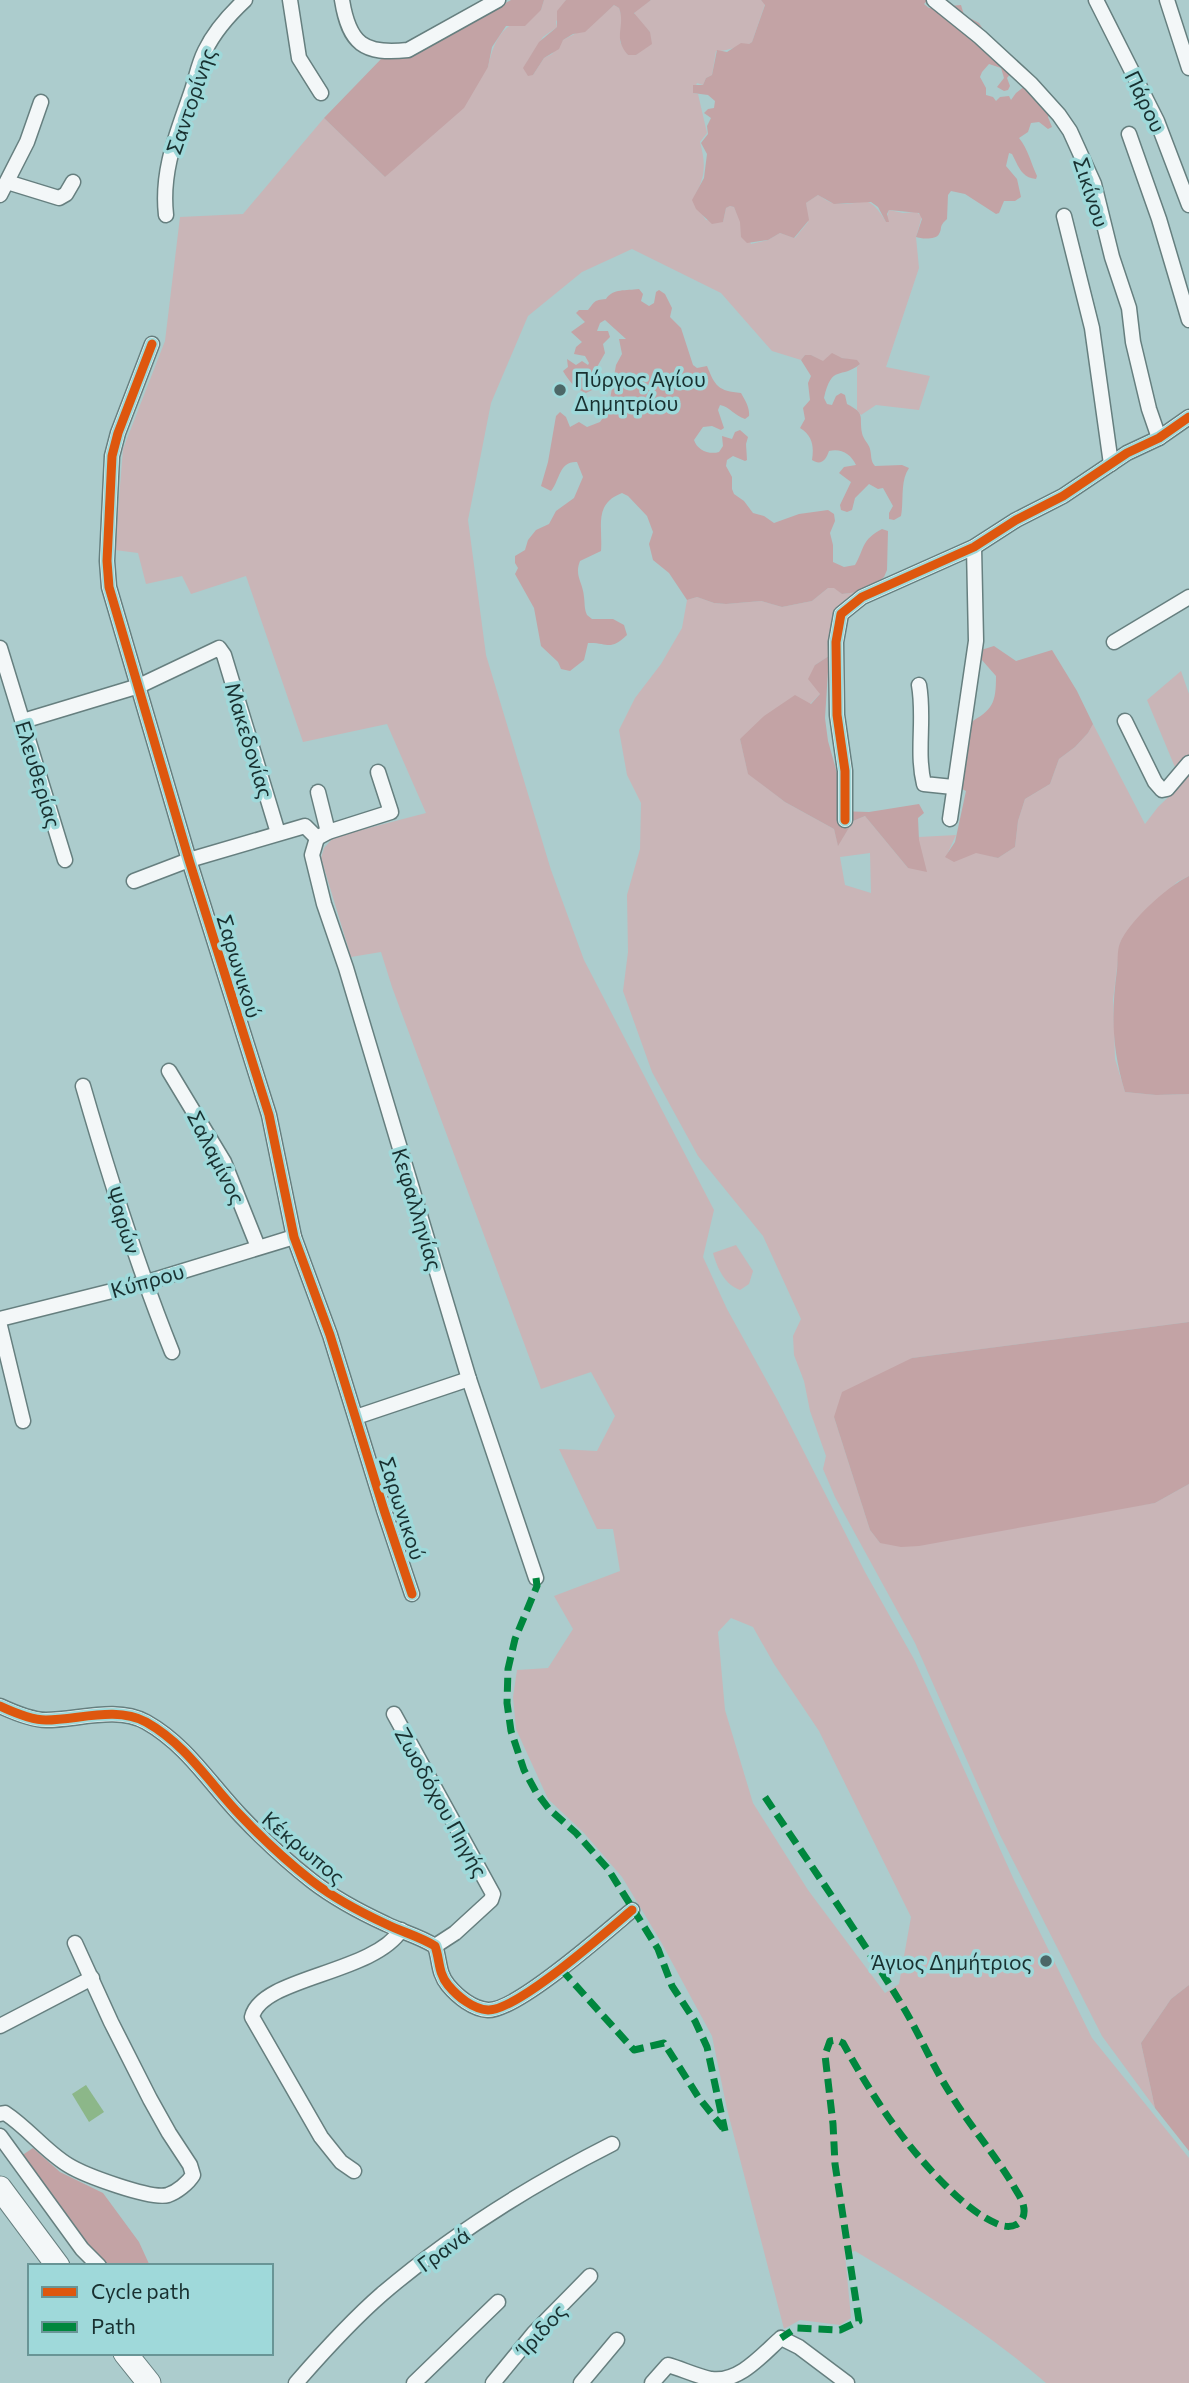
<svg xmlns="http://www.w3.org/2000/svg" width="1189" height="2383" font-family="Commissioner,sans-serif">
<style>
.green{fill:#c9b5b7;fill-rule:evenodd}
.forest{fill:#c3a3a5}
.water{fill:#8cb789}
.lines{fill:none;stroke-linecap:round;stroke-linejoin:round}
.minor-casing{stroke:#667f7f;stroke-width:17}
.primary-casing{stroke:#667f7f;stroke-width:25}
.minor{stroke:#f3f7f8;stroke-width:14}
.primary{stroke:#f3f7f8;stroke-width:23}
.quiet{stroke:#00873e;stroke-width:7;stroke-dasharray:14 7;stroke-linecap:butt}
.cycleway-casing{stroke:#9fd9da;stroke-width:13}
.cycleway{stroke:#de570e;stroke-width:9}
.poi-dot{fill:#4c6767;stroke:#9fd9da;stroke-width:2.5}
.labels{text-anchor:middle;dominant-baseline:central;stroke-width:7;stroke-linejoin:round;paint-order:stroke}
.street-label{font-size:21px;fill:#183030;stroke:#9fd9da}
.poi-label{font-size:21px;fill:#183030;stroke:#9fd9da;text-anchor:start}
</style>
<rect width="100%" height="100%" fill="#accccd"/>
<g class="green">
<path d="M544,0H566L556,22L557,27L543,37L527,62L533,75L544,58L552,54L563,40L590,26L614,5L619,8L622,18L620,42L628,55H636L644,48L650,32L636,18L634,11L651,0H761L765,4L752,42L749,44C736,45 732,51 716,51L712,75L706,78L703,85L697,83L693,93L698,94L707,133L700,142C703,154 705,163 703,175C697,201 686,192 706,220L723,222L726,208L730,206L734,207L751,244L768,240L780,233L795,238L808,222L806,203L818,195C823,197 827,202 833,203C863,209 865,187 886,222L889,210L903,213L916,212L922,216L916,237L919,268L886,367L930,376L919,410L876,405L861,415L857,410V367L860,364C846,359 835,352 823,362L811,355H805L801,360L772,351L721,293L632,249L582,272L528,316L491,403L468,520L486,655L551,870L584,960L714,1210L703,1257L727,1309L778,1401L865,1572L915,1661L1014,1880L1092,2038L1189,2158V2383H1046C987,2332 922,2291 855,2251L845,2254L851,2318L840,2325L800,2320L784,2329L727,2109L712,2036L661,1942L622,1877L584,1833L548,1799L516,1729L513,1697L517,1670L548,1668L573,1629L554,1596L620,1571L613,1529H597L559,1449L597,1451L615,1416L591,1372L541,1389L392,987L381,952L351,957L321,858L324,848L334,837L426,813L387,724L303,742L246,576L191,594L182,576L146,584L138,553L115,550L123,449L165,341L180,217L243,214L324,118L385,177L488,67C497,28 507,25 541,10ZM731,1618L753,1627L774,1664L819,1731L911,1917L899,1984L885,1993L808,1890L753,1803L725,1710L718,1632Z"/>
<path d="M834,587L842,594L858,592L830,636L829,656L815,665L820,694L810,704L740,739L748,773L785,802L834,829L838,845L853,821L865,816L908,868L919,837L956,835L946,857L976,852L998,858L1015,847L1018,821L1025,799L1050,784L1059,759L1075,747L1088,733L1093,724L1145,824L1158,807L1182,784L1147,700L1181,671L1189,694V876L1177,882L1120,943L1113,1000L1115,1059L1125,1092L1156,1095L1189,1094V1322L912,1358L834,1417L870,1530L880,1543L1155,1503L1189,1484V1985L1171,1999L1141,2043L1155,2108L1102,2036L1000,1835L915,1643L835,1497L823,1469L826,1456L810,1411L804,1381L794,1355L793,1336L801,1319L763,1236L698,1156L652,1072L623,991L628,952L627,895L640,849L641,803L627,775L619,730L635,698L661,664L682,628L687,600L697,597L714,603L726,604L761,601L782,607L812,601L828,588ZM870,853L871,893L845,885L840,857Z"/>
<path d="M736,1245L753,1271L749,1284L740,1290C725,1285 717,1268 713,1253Z"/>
</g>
<g class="forest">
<polygon points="511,0 544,0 541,10 525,26 506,26 492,47 488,67 464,108 385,177 324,118 383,57 438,40"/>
<path d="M566,0H651L634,13L650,32L652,44L636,55H628C612,37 626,27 619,8L614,5L585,32L573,34L563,40L559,49L544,58L533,75L528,76L523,68L539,42L557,27V11Z"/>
<path d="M761,0H928L924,4L929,8L961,5L964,15L979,23L1011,73L1007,78L1010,86L1008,90L1004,91L997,87L1004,78L1001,68L989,64L982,72L980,77L986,88V95L993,97L996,101L1000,97L1009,96L1011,100L1016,93L1025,86L1036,102L1051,110L1048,117L1052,127L1048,129L1039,122L1031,123L1028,132L1019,138C1028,149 1031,163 1037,176L1036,179C1021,178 1018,165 1012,154L1009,153L1006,166L1017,179L1021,197L1015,201H1004L999,213L996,214L965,194L951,191L948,195L947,219C938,227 943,228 939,234C936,240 921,239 916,237L922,219L919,213L889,210L887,214L889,222H886L878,207L871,202L834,204L818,195L806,203L809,220L794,238L780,233L768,240L747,243L741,237L740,222L734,207L730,206L726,208L723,222L712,224L696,209L692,200L704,178L707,154L701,143L708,134L707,126L711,118L704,113L708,109L714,108L715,101L708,95L693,93V85H703L706,78L712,75L717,50L727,52L741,43L749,44L752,42L765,5Z"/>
<path d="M639,289L643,294L641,301L649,306L654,303L656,292L659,290L665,294L672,308L670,317L681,328L693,365L697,368L707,366C715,386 718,391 741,393C745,400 750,408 749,416L745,419C735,416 730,407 720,405L718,410L724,428L721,430L712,426L703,427L694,440C697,450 709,455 719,452L723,446L722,436L732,439L735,432L740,430L748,437L746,444L747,460L745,461L733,456L727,460L726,466L732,477V489L734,494L744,501L753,513L764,516L774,523L799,514L828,510L834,514L835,521L830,533L833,545V562L844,567L855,565C865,548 861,540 882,529L888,531L887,570L884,577L874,585L866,586L865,589L858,592L842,594L834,588H828L812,601L782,607L761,601L726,604L714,603L697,597L687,600L669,573L653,560L649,544L653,532L647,516L628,496L622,493C593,504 603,527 601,551L580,561C574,576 583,582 584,597C585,604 584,608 587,615L592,619H613L624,625L627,635C609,652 608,642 588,643L584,660L570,671L561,669L558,662L541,646L534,608L515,574L518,568L515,563V556L525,550L528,540L536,530L549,524L556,511L574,498L583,477L577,462C559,461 560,480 551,491L541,486L548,462L556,416L560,412L566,417L570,427L579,422L587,427L600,422L608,411L616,365L622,354L619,339H626L605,320L600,323L597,331H608L610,337L603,344L605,353L597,367L599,375L594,389L586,393C575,389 569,381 563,371L568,367L567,359L576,365L582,361L588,365L589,363L585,356L574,354L576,347L582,342L571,332L585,322L576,313L579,310H588C595,302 593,300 606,299C613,288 626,291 639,289Z"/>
<path d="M832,353L842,358L857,360L860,364C841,380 832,363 824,398L827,404L832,405L836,396L841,393L845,395L847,404C866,414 859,416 862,433C863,439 869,444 870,449C872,457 870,460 875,466L902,465L909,468C900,481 904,500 901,516L894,520L889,519V513L893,506L883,488L878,489L869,484L855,498L852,510L847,512L841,510L840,505L851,482L839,473L844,467L856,465C851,454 841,448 829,451C826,460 821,466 812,460C814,447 813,436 800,428L805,419L803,408L810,400L808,383L811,376L801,360L805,355H811L823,361Z"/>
<path d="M994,646L1016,661L1052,650L1077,691L1093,724L1088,733L1075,747L1059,759L1050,784L1025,799L1018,821L1015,847L998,858L976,853L954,862L945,857L955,842L966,791L958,787L969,723C993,710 996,703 996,676L981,659V650Z"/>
<polygon points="829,656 825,718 828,741 839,780 838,811 869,812 919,804 924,813 918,818 919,840 927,872 908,868 865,816 853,821 838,846 834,829 785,802 748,774 740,739 764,716 795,695 811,704 820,694 808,679 815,665"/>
<path d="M1189,876V1094L1156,1095L1125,1092C1112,1049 1111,1014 1117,970C1118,961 1117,950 1120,943C1129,921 1168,886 1189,876Z"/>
<polygon points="1189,1322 1189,1484 1155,1503 919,1546 901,1547 880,1543 870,1530 834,1417 842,1392 912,1358"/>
<polygon points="1189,1985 1189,2151 1155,2108 1141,2043 1171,1999"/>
<polygon points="33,2148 60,2172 103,2193 139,2242 150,2266 107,2266 93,2253 21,2156"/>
</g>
<polygon class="water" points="86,2085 104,2112 89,2122 72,2094"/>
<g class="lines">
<g class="minor-casing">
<g id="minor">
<polyline points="290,0 299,58 321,93"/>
<path d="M342,0C349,44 364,55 408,50L498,0"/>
<polyline points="934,0 980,37 1031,84 1059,115 1070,131 1094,184 1112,257 1129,308 1133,342 1149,409 1159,438"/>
<polyline points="1096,0 1157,121 1189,205"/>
<polyline points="1167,0 1189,68"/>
<polyline points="1129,134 1159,219 1189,320"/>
<polyline points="7,182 59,198 66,194 73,182"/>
<polyline points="0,195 27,142 41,102"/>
<path d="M166,215C161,170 177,134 191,93C196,79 198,65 205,51C214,32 230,14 245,0"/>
<polyline points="1064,216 1092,328 1111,464"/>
<polyline points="152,344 118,433 112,456 107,561 109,587 189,860 269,1115 294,1237 330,1335 384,1510 412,1594"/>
<polyline points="1114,642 1189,597"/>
<polyline points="0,648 65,860"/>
<path d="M919,685C925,718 916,752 924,784L953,787"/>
<polyline points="23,721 139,686 219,648 224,655 278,833"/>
<polyline points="1125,721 1155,782 1162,790 1167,789 1189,763"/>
<polyline points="318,792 328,832"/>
<polyline points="950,819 976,641 974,547"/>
<polyline points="845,820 845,771 837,715 836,642 841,614 862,597 974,547 1016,520 1063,496 1127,453 1159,438 1189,417"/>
<polyline points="317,838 312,855 324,904 346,968 469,1379 536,1578"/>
<polyline points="317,838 328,832 391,812 378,772"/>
<polyline points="134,881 189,860 305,826 317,838"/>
<polyline points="169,1071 224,1162 258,1247"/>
<path d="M83,1086C109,1176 137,1265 172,1352"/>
<polyline points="0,1319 144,1283 294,1237"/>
<polyline points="0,1326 23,1421"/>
<polyline points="356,1417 469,1379"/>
<path d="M0,1706C13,1712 32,1720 46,1720C78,1720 116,1706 146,1722C187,1745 210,1784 241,1816C261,1837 289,1863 312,1881C334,1898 360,1912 386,1924C402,1932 419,1936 435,1946C440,1960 438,1973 448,1985C458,1997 473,2009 488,2010C517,2011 607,1931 632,1910"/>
<polyline points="394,1714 493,1894 491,1900 455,1933 435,1946"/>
<polyline points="0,2026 92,1978"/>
<path d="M0,2114L5,2113C28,2128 45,2151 68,2165C84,2175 151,2200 168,2195C177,2192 188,2183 193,2175L190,2165L169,2133L150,2099L111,2022L75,1943"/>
<polyline points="0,2136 82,2249 99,2266"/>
<path d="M354,2171L341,2162L321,2137L252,2017C261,1977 373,1974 401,1930"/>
<path d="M296,2383C323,2352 351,2321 382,2294C451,2235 531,2185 612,2144"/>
<polyline points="414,2383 498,2302"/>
<polyline points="493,2383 534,2333 590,2276"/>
<polyline points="581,2383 617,2340"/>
<path d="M652,2383L668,2365C682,2369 696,2376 711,2379C739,2383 762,2355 781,2338L799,2347L847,2383"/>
</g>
</g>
<g class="primary-casing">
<g id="primary">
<polyline points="0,2188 58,2266"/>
<polyline points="125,2353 149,2383"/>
</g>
</g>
<use href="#minor" class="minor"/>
<use href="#primary" class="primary"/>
<g class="quiet">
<polyline points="536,1578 537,1586 515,1639 508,1669 507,1703 511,1731 524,1770 536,1792 549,1809 576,1833 608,1869 658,1949 672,1986 695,2021 707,2047 725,2131"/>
<path d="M765,1797C811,1866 859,1934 902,2005C919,2033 932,2065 950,2093C969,2125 994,2153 1013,2185C1016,2191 1021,2197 1023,2204C1028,2221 1015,2230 1000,2225C979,2217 960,2200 945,2185C902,2142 872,2096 843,2043L836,2040L830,2041L825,2055L833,2124L835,2164L859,2321L840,2330L796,2328L781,2338"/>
<polyline points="561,1969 634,2050 664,2043 699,2098 723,2128"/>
</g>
<g class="cycleway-casing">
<g id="cycleway">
<polyline points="152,344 118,433 112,456 107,561 109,587 189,860 269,1115 294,1237 330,1335 384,1510 412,1594"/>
<polyline points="845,820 845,771 837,715 836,642 841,614 862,597 974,547 1016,520 1063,496 1127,453 1159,438 1189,417"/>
<path d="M0,1706C13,1712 32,1720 46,1720C78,1720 116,1706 146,1722C187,1745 210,1784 241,1816C261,1837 289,1863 312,1881C334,1898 360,1912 386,1924C402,1932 419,1936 435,1946C440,1960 438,1973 448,1985C458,1997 473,2009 488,2010C517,2011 607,1931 632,1910"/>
</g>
</g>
<use href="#cycleway" class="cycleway"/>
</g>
<g class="poi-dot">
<circle cx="560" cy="390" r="7"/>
<circle cx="1046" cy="1961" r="7"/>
</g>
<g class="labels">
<g class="street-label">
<text transform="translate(190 101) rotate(-71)">Σαντορίνης</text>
<text transform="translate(1146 101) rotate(64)">Πάρου</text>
<text transform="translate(1092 192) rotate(72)">Σικίνου</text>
<text transform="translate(250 740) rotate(73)">Μακεδονίας</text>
<text transform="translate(39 774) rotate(73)">Ελευθερίας</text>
<text transform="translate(240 966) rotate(73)">Σαρωνικού</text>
<text transform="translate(217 1157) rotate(63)">Σαλαμίνος</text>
<text transform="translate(418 1209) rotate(73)">Κεφαλληνίας</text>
<text transform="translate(124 1220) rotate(72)">Ψαρών</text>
<text transform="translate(147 1280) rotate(-16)">Κύπρου</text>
<text transform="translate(403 1508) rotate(72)">Σαρωνικού</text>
<text transform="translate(442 1802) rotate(61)">Ζωοδόχου Πηγής</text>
<text transform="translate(304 1847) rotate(40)">Κέκρωπος</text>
<text transform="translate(443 2249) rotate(-36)">Γρανά</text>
<text transform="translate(541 2329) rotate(-48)">Ίριδος</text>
</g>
<g class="poi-label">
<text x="574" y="378">Πύργος Αγίου<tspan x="574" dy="24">Δημητρίου</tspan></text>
<text x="1032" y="1961" text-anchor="end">Άγιος Δημήτριος</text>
</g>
</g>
<rect x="28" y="2264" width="245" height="91" fill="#9fd9da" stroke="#699596" stroke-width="2"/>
<rect x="42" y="2287" width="35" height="10" fill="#de570e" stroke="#699596" stroke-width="2"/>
<text x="91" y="2299" font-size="21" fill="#183030">Cycle path</text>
<rect x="42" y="2322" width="35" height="10" fill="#00873e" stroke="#699596" stroke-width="2"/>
<text x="91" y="2334" font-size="21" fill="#183030">Path</text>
</svg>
